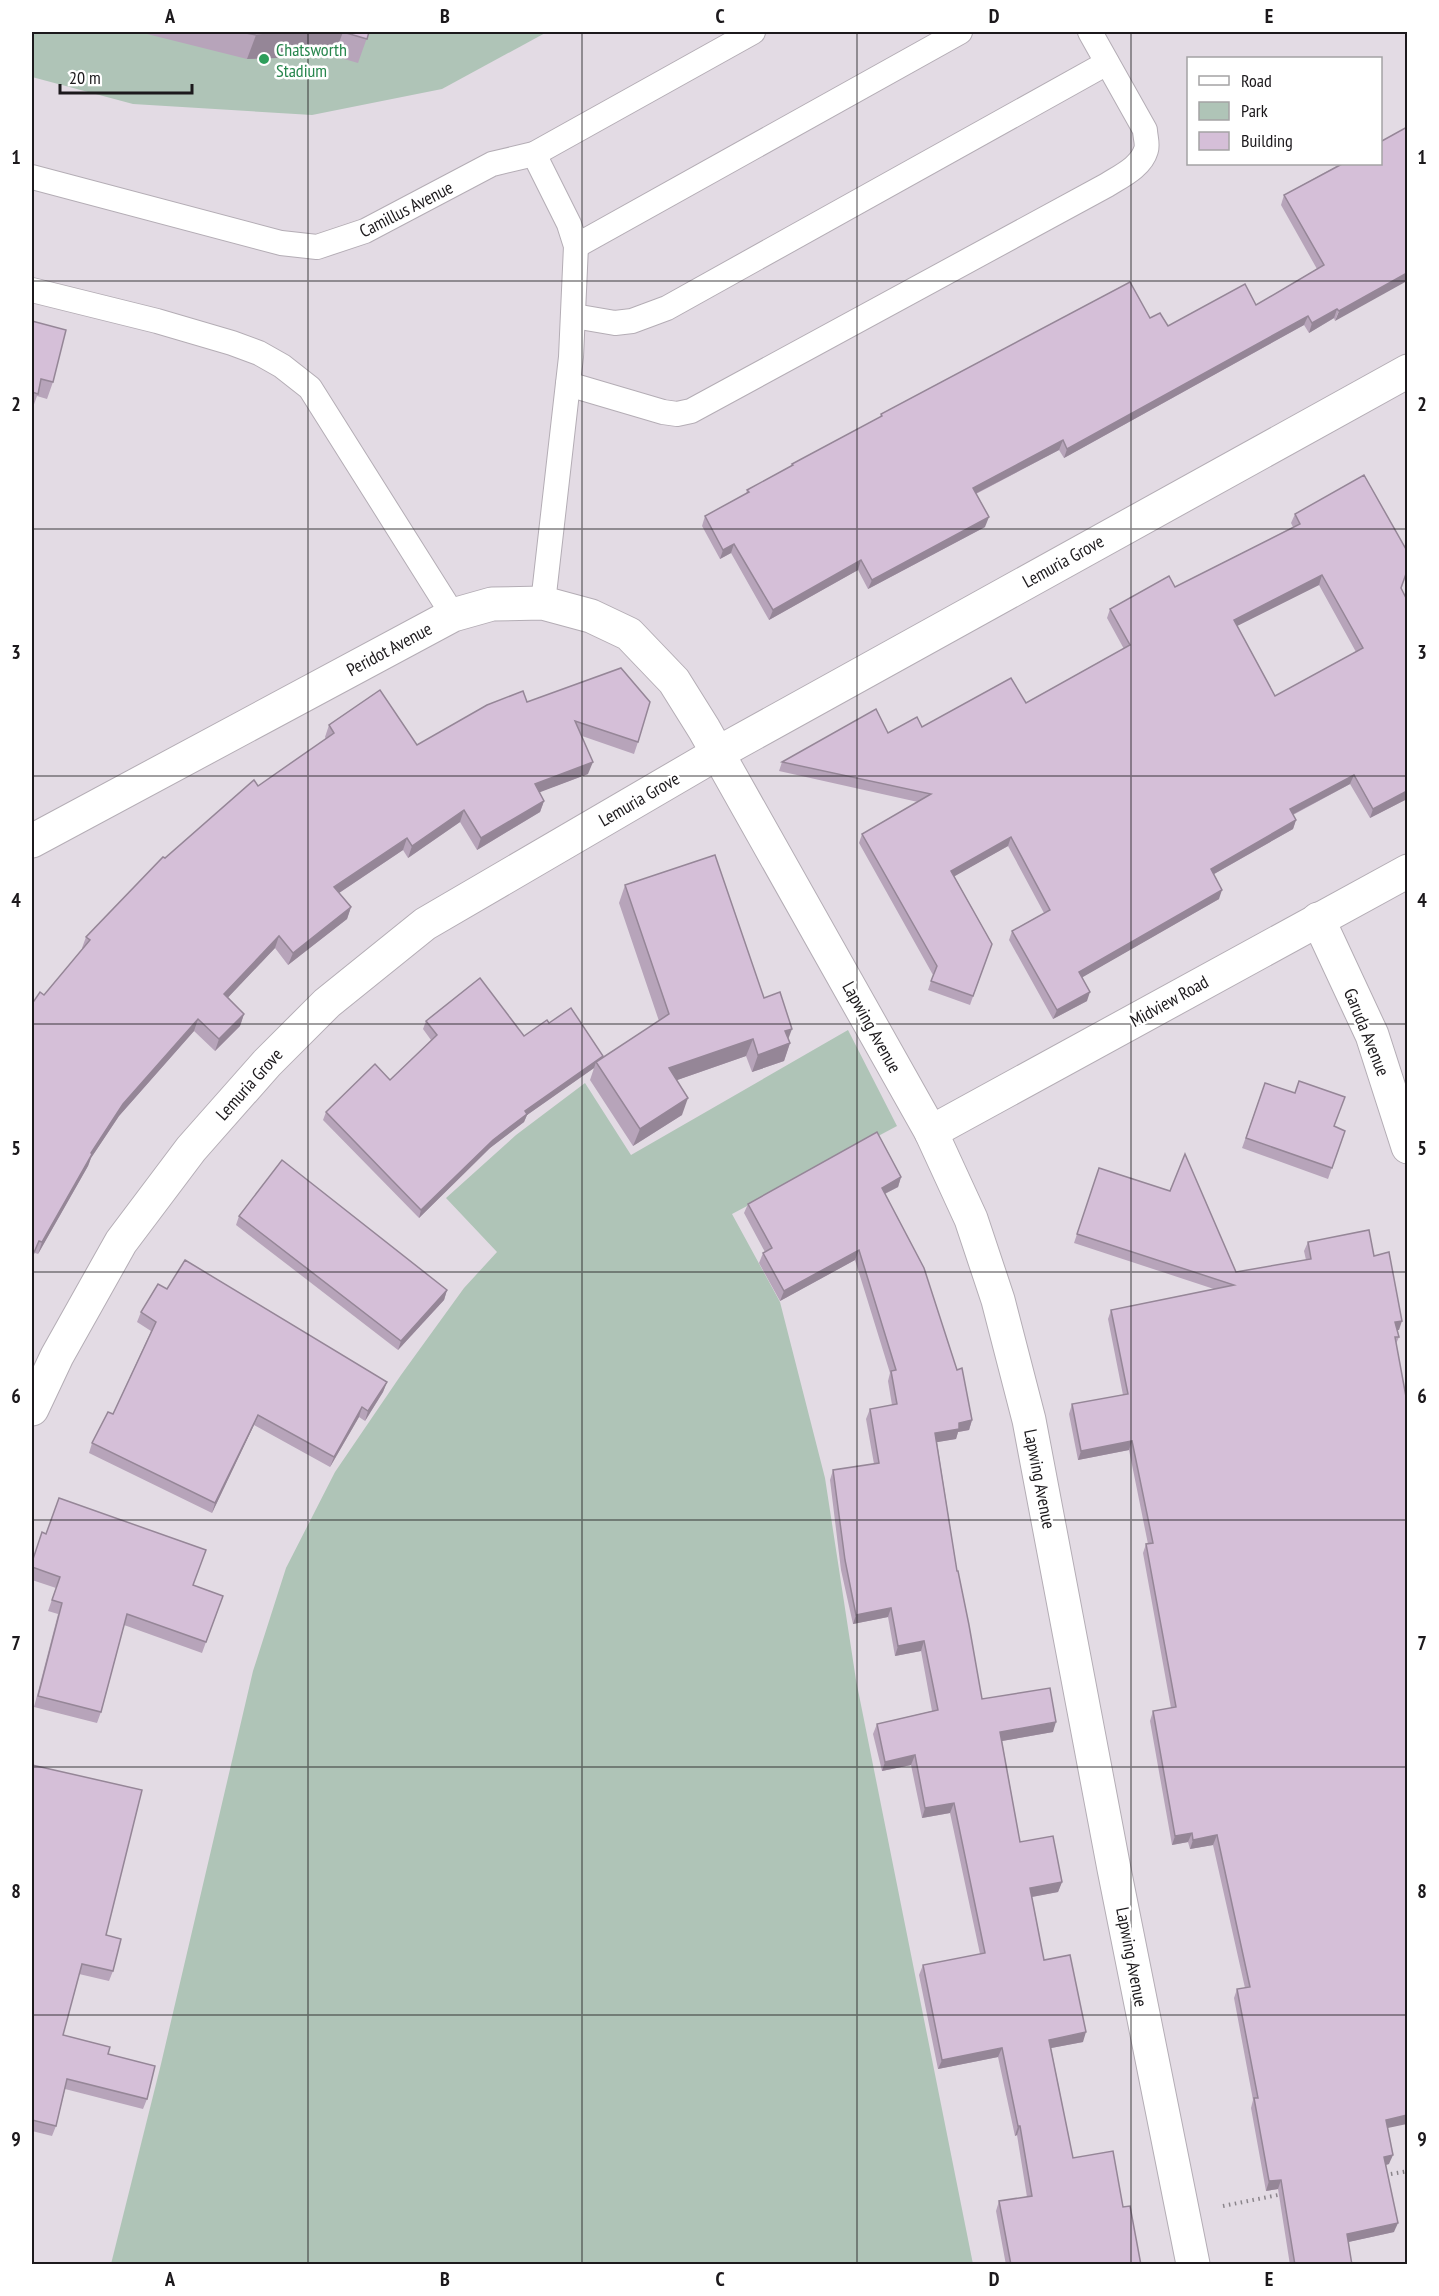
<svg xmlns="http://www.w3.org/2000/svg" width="1439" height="2296" font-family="'PT Sans Narrow',sans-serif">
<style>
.green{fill:#afc4b7}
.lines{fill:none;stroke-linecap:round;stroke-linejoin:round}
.lane-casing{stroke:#b4adb5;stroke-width:26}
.street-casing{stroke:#b4adb5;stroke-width:35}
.path{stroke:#8b858b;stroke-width:4;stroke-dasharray:1.5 4.5;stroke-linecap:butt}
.lane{stroke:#fff;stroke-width:24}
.street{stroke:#fff;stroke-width:33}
.wall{fill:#b7a4ba;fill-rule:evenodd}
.shaded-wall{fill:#958697}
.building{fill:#d5bfd8;stroke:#958697;stroke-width:1.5;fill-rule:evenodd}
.grid{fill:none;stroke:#1c191c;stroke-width:1.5;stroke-opacity:0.55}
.leisure-dot{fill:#2e9e5b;stroke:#fff;stroke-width:2}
.labels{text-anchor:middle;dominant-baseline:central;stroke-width:5;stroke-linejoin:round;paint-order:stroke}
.leisure-label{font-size:18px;fill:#27864d;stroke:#fff;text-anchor:start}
.street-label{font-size:18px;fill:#1c191c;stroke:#fff}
.neatline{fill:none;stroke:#1c191c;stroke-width:2}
.grid-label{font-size:20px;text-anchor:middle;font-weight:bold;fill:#1c191c}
</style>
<rect width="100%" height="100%" fill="#e3dbe4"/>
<g class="green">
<polygon points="32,32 547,32 442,89 312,115 133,104 32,77"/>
<polygon points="848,1030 897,1126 732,1214 780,1302 825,1478 856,1680 973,2264 111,2264 161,2064 253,1671 286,1568 335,1472 401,1375 464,1288 497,1252 446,1198 516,1135 585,1083 631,1155"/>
</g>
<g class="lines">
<g class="lane-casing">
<g id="lane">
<polyline points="534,154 569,224 576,246 571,357 543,603"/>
<polyline points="32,177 281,243 317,247 365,231 492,164 534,154 753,32"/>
<polyline points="576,246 960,32"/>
<polyline points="32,290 157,321 232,343 259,353 282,366 310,388 453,615"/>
<polyline points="574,316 615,323 632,321 667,308 1107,63"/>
<path d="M568,384L663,412L677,414L691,411L1107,185C1121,176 1141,167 1146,150C1148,144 1145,136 1145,130L1090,32"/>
</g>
</g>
<g class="street-casing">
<g id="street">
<polyline points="32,841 453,615 492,604 543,603 591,616 629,634 674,681 704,729 931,1132 971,1219 998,1300 1029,1420 1114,1869 1193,2264"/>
<polyline points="1318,919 1372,1035 1408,1147"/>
<polyline points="931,1132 1408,871"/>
<polyline points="32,1409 57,1356 121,1242 191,1149 267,1063 327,1003 425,924 718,753 1408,371"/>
</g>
</g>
<g class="path">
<polyline points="1385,2175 1408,2171"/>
<polyline points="1223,2206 1283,2194"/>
</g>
<use href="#lane" class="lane"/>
<use href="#street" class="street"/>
</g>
<g class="wall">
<polygon points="139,32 369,32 358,63 334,56 247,59"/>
<polygon points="1407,127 1335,321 1334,318 1309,333 1304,325 1064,458 1059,450 976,494 985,527 868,589 858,570 769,620 731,553 720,559 702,526 705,516 746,494 747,490 791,466 792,464 880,417 881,414 1150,318 1168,326 1256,305 1317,269 1281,205 1284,195"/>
<polygon points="32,321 53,382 47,399 37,396 32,410"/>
<path d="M1295,514L1401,588L1407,799L1370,818L1350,784L1293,815L1296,820L1293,829L1214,874L1219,899L1082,977L1087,1001L1053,1019L1009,940L1012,931L1044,913L1008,846L954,876L992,944L970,1005L928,990L933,975L859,843L862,834L918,802L779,771L782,762L888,733L922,727L1026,703L1124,649L1107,618L1110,609L1175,587L1293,527L1291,523ZM1319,585L1356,652L1275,696L1237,626Z"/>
<polygon points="527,702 638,742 634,754 582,736 588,774 539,792 544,801 540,812 477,850 460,822 408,858 403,850 339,893 351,907 347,919 288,965 275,948 228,997 244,1014 240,1026 215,1051 194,1031 119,1116 91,1158 88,1166 38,1254 35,1253 34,1001 44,995 83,949 82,948 86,937 165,858 258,786 326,739 325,737 329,725 417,745"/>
<polygon points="625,885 764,998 788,1039 790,1043 784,1061 752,1072 746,1056 677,1080 682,1115 633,1146 590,1080 594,1068 527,1115 524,1122 490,1148 419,1218 323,1120 326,1112 390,1080 431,1040 423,1029 426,1021 524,1036 549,1023 603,1058 659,1021 619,903"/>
<polygon points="1265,1083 1295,1093 1334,1126 1345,1131 1328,1179 1242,1148"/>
<polygon points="1099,1168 1236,1272 1306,1260 1304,1251 1308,1242 1374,1256 1399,1330 1397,1330 1399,1337 1396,1344 1388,2128 1389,2164 1386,2165 1394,2232 1348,2242 1352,2265 1290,2265 1278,2189 1266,2191 1251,2108 1253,2100 1234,1998 1237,1989 1245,1988 1213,1845 1190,1849 1188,1842 1172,1845 1150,1721 1153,1711 1171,1708 1143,1553 1146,1544 1148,1544 1129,1450 1078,1460 1069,1414 1072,1404 1123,1395 1108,1319 1111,1310 1214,1289 1074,1243"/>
<polygon points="901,1177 898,1187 885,1194 972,1420 969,1430 958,1432 956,1439 937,1442 957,1571 982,1699 1053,1732 1002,1741 1020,1842 1062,1882 1058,1892 1032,1897 1044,1960 1083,2042 1051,2048 1073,2158 1123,2207 1141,2265 1006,2265 996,2211 999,2201 1027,2197 1017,2135 1015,2136 998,2057 938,2069 919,1975 923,1965 980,1954 950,1813 922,1818 911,1765 882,1771 873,1734 877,1724 932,1711 921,1651 895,1656 888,1617 853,1624 841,1570 830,1480 833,1470 874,1464 866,1419 870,1409 892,1405 888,1381 890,1373 855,1260 780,1301 759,1263 763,1253 765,1252 744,1213 748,1204"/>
<polygon points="239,1216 447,1290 444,1300 398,1350 236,1225"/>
<polygon points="167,1289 387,1382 383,1392 365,1421 359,1417 330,1467 254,1425 212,1513 89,1453 92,1443 113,1414 151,1331 137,1322 141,1312"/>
<polygon points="46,1534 223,1596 202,1653 124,1625 101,1712 97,1723 34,1707 58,1614 48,1611 56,1588 32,1580 32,1562"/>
<polygon points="32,1765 106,1935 113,1971 109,1981 79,1974 63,2035 108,2054 147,2099 143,2109 65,2089 56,2126 52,2136 32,2131"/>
</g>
<g class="shaded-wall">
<polygon points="343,32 334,56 247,59 256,35"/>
<polygon points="1407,273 1407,281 1335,321 1339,311"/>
<polygon points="1337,309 1334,318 1309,333 1312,323"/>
<polygon points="1308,316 1304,325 1064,458 1067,449"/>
<polygon points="1063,440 1059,450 969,497 973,488"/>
<polygon points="989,517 985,527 868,589 872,580"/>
<polygon points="734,544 731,553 720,559 723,550"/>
<polygon points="861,560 858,570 769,620 773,610"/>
<polygon points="1322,575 1319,585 1231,629 1234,620"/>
<polygon points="593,762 588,774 530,796 535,784"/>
<polygon points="1354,775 1350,784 1286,818 1290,809"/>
<polygon points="1407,791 1407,799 1370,818 1373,809"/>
<polygon points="544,801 540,812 477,850 481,838"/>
<polygon points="464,810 460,822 408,858 412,846"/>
<polygon points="1296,820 1293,829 1207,878 1211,869"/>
<polygon points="1011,837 1008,846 948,880 951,871"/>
<polygon points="407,838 403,850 330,899 334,887"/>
<polygon points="1222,890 1219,899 1076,981 1079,972"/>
<polygon points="351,907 347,919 288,965 293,953"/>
<polygon points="279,936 275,948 220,1006 224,994"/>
<polygon points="1090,992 1087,1001 1053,1019 1057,1010"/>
<polygon points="244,1014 240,1026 215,1051 219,1039"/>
<polygon points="198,1019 194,1031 119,1116 91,1158 88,1166 38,1254 42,1242 91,1153 123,1104"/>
<polygon points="792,1029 786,1045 790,1043 784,1061 752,1072 758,1055 785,1031"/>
<polygon points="753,1039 746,1056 663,1085 669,1068"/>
<polygon points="603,1056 600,1064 596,1062 594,1068 527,1115 524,1122 490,1148 419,1218 421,1210 493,1140 525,1111"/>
<polygon points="688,1098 682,1115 633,1146 640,1129"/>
<polygon points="901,1177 898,1187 878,1197 882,1188"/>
<polygon points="859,1250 855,1260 780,1301 784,1291"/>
<polygon points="447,1290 444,1300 398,1350 401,1341"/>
<polygon points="1402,1321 1399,1330 1392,1331 1395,1322"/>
<polygon points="387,1382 383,1392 365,1421 368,1411"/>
<polygon points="362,1407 359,1417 330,1467 334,1457"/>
<polygon points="258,1415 254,1425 212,1513 215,1503"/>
<polygon points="972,1420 969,1430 958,1432 956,1439 932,1443 935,1433 959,1423"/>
<polygon points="1132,1441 1129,1450 1078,1460 1081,1451"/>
<polygon points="891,1608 888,1617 853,1624 856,1615"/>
<polygon points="924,1641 921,1651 895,1656 898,1646"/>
<polygon points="1056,1722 1053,1732 996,1742 1000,1732"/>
<polygon points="915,1755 911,1765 882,1771 885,1762"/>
<polygon points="954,1803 950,1813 922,1818 925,1808"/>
<polygon points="1192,1833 1188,1842 1172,1845 1175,1836"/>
<polygon points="1217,1835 1213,1845 1190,1849 1193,1840"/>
<polygon points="1062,1882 1058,1892 1026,1898 1030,1888"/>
<polygon points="1086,2032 1083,2042 1046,2049 1049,2040"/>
<polygon points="1002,2048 998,2057 938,2069 942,2060"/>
<polygon points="1407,2115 1407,2124 1383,2129 1386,2120"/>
<polygon points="1018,2126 1020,2126 1017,2135 1015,2136"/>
<polygon points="1393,2155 1389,2164 1381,2166 1384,2157"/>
<polygon points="1281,2180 1278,2189 1266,2191 1269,2181"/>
<polygon points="1398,2223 1394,2232 1344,2243 1347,2234"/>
</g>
<g class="building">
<polygon points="241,32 369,32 367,39 343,32 256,35"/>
<polygon points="1407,127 1407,273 1339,311 1337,309 1312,323 1308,316 1067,449 1063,440 973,488 989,517 872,580 861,560 773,610 734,544 723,550 705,516 749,492 747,490 793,465 792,464 882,416 881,414 1130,282 1150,318 1160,313 1168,326 1245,284 1256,305 1324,265 1284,195 1342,164 1380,164 1380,142"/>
<polygon points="32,321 66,330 53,382 41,379 38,394 32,392"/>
<path d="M1364,475L1407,551V571L1401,588L1407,600V791L1373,809L1354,775L1290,809L1296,820L1211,869L1222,890L1079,972L1090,992L1057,1010L1012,931L1050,910L1011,837L951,871L992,944L973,996L931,981L937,966L862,834L931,794L782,762L876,709L888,733L917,717L922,727L1011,678L1026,703L1130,645L1110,609L1169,576L1175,587L1300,524L1295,514ZM1322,575L1363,648L1275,696L1234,620Z"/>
<polygon points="621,668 650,702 638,742 575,721 593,762 535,784 544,801 481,838 464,810 412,846 407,838 334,887 351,907 293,953 279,936 224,994 244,1014 219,1039 198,1019 123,1104 91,1153 92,1154 42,1242 39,1241 32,1257 32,998 34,1001 40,992 44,995 90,940 86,937 163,857 165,858 254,780 258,786 334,733 329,725 380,690 417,745 487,705 523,691 527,702"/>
<polygon points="715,855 764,998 780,992 792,1029 785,1031 790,1043 758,1055 753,1039 669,1068 688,1098 640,1129 596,1062 669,1014 625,885"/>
<polygon points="480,978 524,1036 547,1020 549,1023 571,1008 603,1056 525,1111 527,1114 493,1140 421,1210 326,1112 375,1064 390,1080 437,1035 426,1021"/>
<polygon points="1299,1081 1345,1097 1334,1126 1345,1131 1332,1168 1246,1138 1265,1083 1295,1093"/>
<polygon points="877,1132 901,1177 882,1188 924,1268 957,1370 962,1368 972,1420 959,1423 959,1429 935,1433 957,1571 958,1571 969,1625 982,1699 1050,1688 1056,1722 1000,1732 1020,1842 1053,1836 1062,1882 1030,1888 1044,1960 1070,1955 1086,2032 1049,2040 1073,2158 1113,2151 1123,2207 1130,2206 1141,2265 1011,2265 999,2201 1032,2196 1020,2126 1018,2126 1002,2048 942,2060 923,1965 985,1953 954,1803 925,1808 915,1755 885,1762 877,1724 938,1710 924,1641 898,1646 891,1608 856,1615 845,1560 833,1470 879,1463 870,1409 897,1404 891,1371 896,1370 859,1250 784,1291 763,1253 772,1248 748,1204"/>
<polygon points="1185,1154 1236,1272 1311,1259 1308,1242 1369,1230 1374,1256 1389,1252 1402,1321 1395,1322 1399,1337 1395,1337 1407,1402 1407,2115 1386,2120 1393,2155 1384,2157 1398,2223 1347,2234 1352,2265 1295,2265 1281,2180 1269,2181 1254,2098 1258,2098 1237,1989 1250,1987 1217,1835 1193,1840 1192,1833 1175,1836 1153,1711 1176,1707 1146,1544 1153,1543 1132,1441 1081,1451 1072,1404 1128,1394 1111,1310 1234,1285 1077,1234 1099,1168 1170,1191"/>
<polygon points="282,1160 447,1290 401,1341 239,1216"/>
<polygon points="185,1260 387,1382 368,1411 362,1407 334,1457 258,1415 215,1503 92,1443 108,1412 113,1414 156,1322 141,1312 158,1284 167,1289"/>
<polygon points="59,1498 206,1550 193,1585 223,1596 206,1642 127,1614 101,1712 38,1696 62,1603 52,1600 60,1577 32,1567 32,1562 42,1532 46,1534"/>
<polygon points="32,1765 142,1790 106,1935 121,1939 113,1971 82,1964 63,2035 110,2047 108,2054 155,2066 147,2099 67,2079 56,2126 32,2120"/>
</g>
<path class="grid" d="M308,32V2264M582,32V2264M857,32V2264M1131,32V2264M32,281H1408M32,529H1408M32,776H1408M32,1024H1408M32,1272H1408M32,1520H1408M32,1767H1408M32,2015H1408"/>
<circle class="leisure-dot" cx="264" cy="59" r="6"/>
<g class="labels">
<g class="leisure-label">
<text x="276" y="49">Chatsworth<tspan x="276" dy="21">Stadium</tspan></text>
</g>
<g class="street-label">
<text transform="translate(406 209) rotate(-27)">Camillus Avenue</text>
<text transform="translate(1063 561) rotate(-29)">Lemuria Grove</text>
<text transform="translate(389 649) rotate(-28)">Peridot Avenue</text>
<text transform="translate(639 799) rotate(-30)">Lemuria Grove</text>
<text transform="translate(1169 1001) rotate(-29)">Midview Road</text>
<text transform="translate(872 1027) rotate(61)">Lapwing Avenue</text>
<text transform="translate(1367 1032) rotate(68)">Garuda Avenue</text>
<text transform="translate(249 1084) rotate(-48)">Lemuria Grove</text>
<text transform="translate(1040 1479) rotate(79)">Lapwing Avenue</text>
<text transform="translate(1132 1957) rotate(79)">Lapwing Avenue</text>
</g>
</g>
<rect width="1439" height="2296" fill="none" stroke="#ffffff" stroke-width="66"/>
<rect x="1187" y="57" width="195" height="108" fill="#ffffff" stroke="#a4a3a4" stroke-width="1.5"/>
<rect x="1199" y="76" width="30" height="9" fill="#ffffff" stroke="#a4a3a4" stroke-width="1.5"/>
<text x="1241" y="87" font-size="18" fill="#1c191c">Road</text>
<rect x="1199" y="102" width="30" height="18" fill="#afc4b7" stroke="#a4a3a4" stroke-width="1.5"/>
<text x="1241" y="117" font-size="18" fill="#1c191c">Park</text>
<rect x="1199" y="132" width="30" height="18" fill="#d5bfd8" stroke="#a4a3a4" stroke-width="1.5"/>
<text x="1241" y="147" font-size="18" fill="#1c191c">Building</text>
<path d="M60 84v9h132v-9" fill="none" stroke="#1c191c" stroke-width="3"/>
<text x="69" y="84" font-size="18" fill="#1c191c" stroke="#ffffff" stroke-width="4.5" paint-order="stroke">20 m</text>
<rect x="33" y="33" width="1373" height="2230" class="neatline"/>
<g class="grid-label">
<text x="170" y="23">A</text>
<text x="445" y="23">B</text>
<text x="720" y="23">C</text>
<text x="994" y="23">D</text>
<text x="1269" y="23">E</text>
<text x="16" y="164">1</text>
<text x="1422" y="164">1</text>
<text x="16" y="411">2</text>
<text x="1422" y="411">2</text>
<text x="16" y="659">3</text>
<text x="1422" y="659">3</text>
<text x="16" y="907">4</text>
<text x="1422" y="907">4</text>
<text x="16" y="1155">5</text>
<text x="1422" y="1155">5</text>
<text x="16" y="1403">6</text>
<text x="1422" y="1403">6</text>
<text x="16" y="1650">7</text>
<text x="1422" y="1650">7</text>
<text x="16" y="1898">8</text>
<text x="1422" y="1898">8</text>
<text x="16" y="2146">9</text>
<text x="1422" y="2146">9</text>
<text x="170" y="2286">A</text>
<text x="445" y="2286">B</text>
<text x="720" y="2286">C</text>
<text x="994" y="2286">D</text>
<text x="1269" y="2286">E</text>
</g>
</svg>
